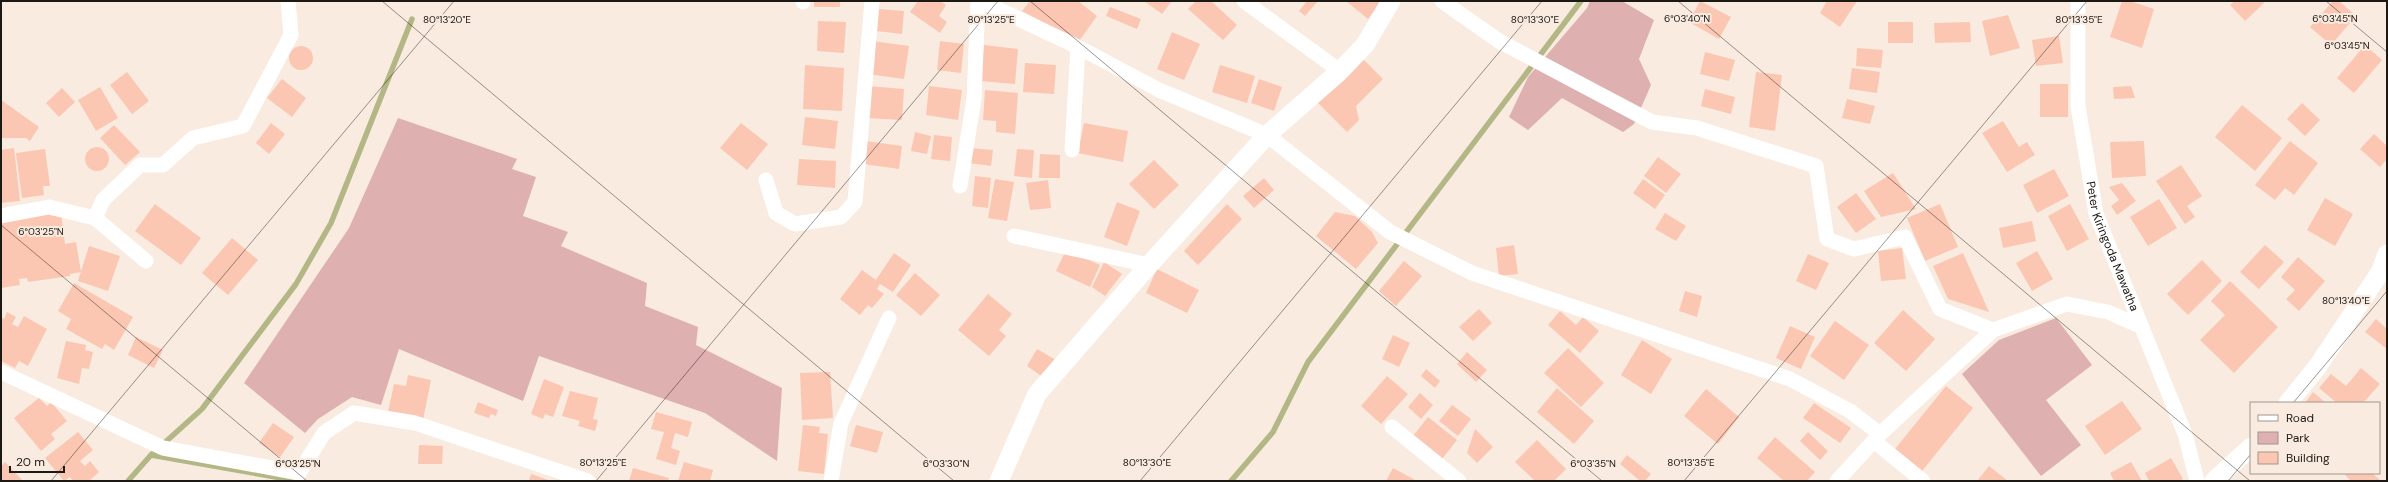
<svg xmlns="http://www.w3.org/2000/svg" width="2388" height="482" font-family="'DM Sans',sans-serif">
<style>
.green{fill:#deb0b0}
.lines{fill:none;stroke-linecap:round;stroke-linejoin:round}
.stream{stroke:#b3b786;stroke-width:5.5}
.building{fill:#fbc7b3}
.minor{stroke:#fff;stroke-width:15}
.tertiary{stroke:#fff;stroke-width:19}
.ticks{fill:none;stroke:#1c1813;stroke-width:1;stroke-opacity:0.45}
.labels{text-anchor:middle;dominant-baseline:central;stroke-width:4;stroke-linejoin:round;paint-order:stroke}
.street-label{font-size:12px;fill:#1c1813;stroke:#f9ebdf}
.ticks-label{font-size:10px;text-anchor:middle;fill:#1c1813;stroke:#f9ebdf;stroke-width:4;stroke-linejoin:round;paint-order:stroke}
</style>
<rect width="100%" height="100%" fill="#f9ebdf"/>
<g class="green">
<polygon points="1590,1 1622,1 1654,20 1639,59 1651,85 1634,124 1623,132 1562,98 1528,130 1509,117 1528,77 1587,8"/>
<polygon points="398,118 517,159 512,169 536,177 523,216 568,232 561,246 647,283 645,306 698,327 696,345 782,388 777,461 705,413 539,356 523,401 399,349 381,405 352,397 318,419 305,433 244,383 349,228"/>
<polygon points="2056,318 2092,365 2046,400 2081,445 2041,476 1962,374 1999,340"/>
</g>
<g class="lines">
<g class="stream">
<polyline points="151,455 202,409 296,284 331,223 412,19"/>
<polyline points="128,481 151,455 298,481"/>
<polyline points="1231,481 1273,432 1308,362 1581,1"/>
</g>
</g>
<g class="building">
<rect x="814" y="1" width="26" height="6"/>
<polygon points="918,1 940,1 946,5 939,16 947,22 940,33 910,12"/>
<polygon points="1030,1 1078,1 1097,16 1079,41 1022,11"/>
<polygon points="1144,1 1172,1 1162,14"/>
<polygon points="1196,1 1211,1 1237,25 1223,40 1188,9"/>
<polygon points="1307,1 1318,1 1305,16 1299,11"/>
<polygon points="1346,1 1380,1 1381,2 1368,19"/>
<polygon points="1700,1 1731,17 1719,39 1689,22"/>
<polygon points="1827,1 1857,1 1840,27 1820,13"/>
<polygon points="2122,1 2130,1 2154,9 2142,48 2110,37"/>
<polygon points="2235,1 2262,1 2264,3 2245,21 2230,5"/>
<polygon points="2333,1 2339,1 2356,16 2331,45 2310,27"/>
<polygon points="1110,7 1141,19 1137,29 1106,16"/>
<polygon points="879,9 904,11 902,34 877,31"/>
<polygon points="2008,15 2020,48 1990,56 1982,21"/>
<polygon points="818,21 846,22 844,53 817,51"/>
<rect x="1888" y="22" width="25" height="21"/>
<polygon points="1970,22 1971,42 1935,43 1934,23"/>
<polygon points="1172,32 1200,44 1184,80 1157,69"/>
<polygon points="2059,36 2063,63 2036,66 2032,40"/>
<polygon points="872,41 909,46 904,79 867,74"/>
<polygon points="940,41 964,44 961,73 937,70"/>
<polygon points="984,45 1018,49 1015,84 980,81"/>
<polygon points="2365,45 2382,60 2354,93 2337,78"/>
<circle cx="301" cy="58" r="12"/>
<polygon points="1857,48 1883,50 1881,68 1856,66"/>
<polygon points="1705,52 1735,60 1729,81 1700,74"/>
<polygon points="1360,56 1383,79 1356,106 1359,120 1347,132 1316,101"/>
<polygon points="1025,63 1056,65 1054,94 1023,92"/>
<polygon points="805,65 844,68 842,111 803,109"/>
<polygon points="1220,65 1255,76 1247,103 1212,92"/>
<polygon points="1852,68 1880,72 1877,93 1849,89"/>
<polygon points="127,72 149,101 132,114 110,85"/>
<polygon points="1756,72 1782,75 1775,131 1749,127"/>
<polygon points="282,79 306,98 292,117 267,98"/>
<polygon points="1259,79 1282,87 1274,111 1251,103"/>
<rect x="2040" y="84" width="28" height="33"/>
<polygon points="868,86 904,89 902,120 866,118"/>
<polygon points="929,86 962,90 958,120 926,115"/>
<polygon points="2131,86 2135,98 2114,99 2113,87"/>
<polygon points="100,87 118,118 96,131 78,100"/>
<polygon points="62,88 75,102 59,117 46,103"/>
<polygon points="1705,89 1735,97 1731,114 1701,106"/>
<polygon points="985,90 1018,93 1015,134 996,132 996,121 983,120"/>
<polygon points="1847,99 1875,106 1870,124 1842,118"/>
<polygon points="1,100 39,127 30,141 26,138 1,138"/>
<polygon points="2302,103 2320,120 2305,136 2287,119"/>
<polygon points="2242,105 2282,138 2255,171 2215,137"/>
<polygon points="805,117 838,121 835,149 802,145"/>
<polygon points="2003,121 2019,147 2027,142 2035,155 2007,172 1982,133"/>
<polygon points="271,123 285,134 269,154 256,143"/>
<polygon points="741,123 768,144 747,170 720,148"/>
<polygon points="1084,123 1128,131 1123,162 1078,153"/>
<polygon points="114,125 140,152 125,165 100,138"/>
<polygon points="915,132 931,136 927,154 911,151"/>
<polygon points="2374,134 2387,146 2387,159 2380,167 2360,149"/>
<polygon points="934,135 952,137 950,161 931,159"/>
<polygon points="866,141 902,146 899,169 863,164"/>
<polygon points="2144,141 2146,176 2112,178 2110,142"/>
<polygon points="2290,141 2318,163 2294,195 2285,188 2275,200 2255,185"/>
<circle cx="97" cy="159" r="12"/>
<polygon points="14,148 20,201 1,203 1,150"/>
<polygon points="970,148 993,150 991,166 969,163"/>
<polygon points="45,149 50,186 43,186 44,195 22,198 16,153"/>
<polygon points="1017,149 1034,150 1032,178 1014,176"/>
<polygon points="1040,154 1060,155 1060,178 1039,178"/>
<polygon points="1658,157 1681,174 1666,193 1644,176"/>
<polygon points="799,159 836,161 835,188 797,185"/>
<polygon points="1154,160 1179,185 1154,209 1129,184"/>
<polygon points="2181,165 2202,196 2187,206 2195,217 2185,224 2156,181"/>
<polygon points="2054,169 2069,196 2037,213 2023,185"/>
<polygon points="1893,173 1916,209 1881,217 1864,191"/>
<polygon points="975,176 991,178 988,208 972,206"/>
<polygon points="1264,178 1274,190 1254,208 1243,196"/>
<polygon points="995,179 1014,182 1007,221 988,218"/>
<polygon points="1643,179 1665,195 1655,209 1633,193"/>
<polygon points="1048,180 1051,208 1030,210 1026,183"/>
<polygon points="2122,183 2136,201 2117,215 2111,206 2119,200 2109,187"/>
<polygon points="1856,193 1876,219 1856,233 1837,207"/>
<polygon points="2325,198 2353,214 2335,246 2307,230"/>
<polygon points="2159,199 2177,228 2148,246 2130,217"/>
<polygon points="1117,202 1140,211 1127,246 1104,237"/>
<polygon points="155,204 201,238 181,265 135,231"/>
<polygon points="1227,204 1242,219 1198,265 1184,251"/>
<polygon points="1940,204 1958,247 1925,261 1907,218"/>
<polygon points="2070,204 2089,239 2067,251 2048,216"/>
<polygon points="1335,212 1355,216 1372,232 1378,243 1356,269 1316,236"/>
<polygon points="61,213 65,244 76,242 81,272 70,274 70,276 28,282 27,278 19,279 20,285 1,288 1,221"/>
<polygon points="1665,213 1686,226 1676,241 1655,229"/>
<polygon points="2032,221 2036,241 2003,248 1999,228"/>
<polygon points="232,238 258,260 228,295 202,273"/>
<polygon points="1514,245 1518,274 1499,276 1496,248"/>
<polygon points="2265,245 2284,262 2259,289 2240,272"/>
<polygon points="89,246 120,256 108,291 78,281"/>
<polygon points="1902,248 1906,279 1881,281 1878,251"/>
<polygon points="1066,250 1100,265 1090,287 1056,271"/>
<polygon points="2037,251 2053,279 2032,291 2016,263"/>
<polygon points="894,253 911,265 893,292 880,284 877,289 884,294 872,308 868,305 860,315 840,299 862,270 876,280"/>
<polygon points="1963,253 1989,312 1948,299 1933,266"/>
<polygon points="1808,254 1829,263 1816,290 1796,281"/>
<polygon points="2298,257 2325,281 2299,311 2286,299 2295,290 2281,277"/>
<polygon points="2202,260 2222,281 2188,315 2167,294"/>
<polygon points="1404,261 1422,276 1396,306 1379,291"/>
<polygon points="1104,262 1122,274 1105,296 1092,287"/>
<polygon points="1157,269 1199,290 1187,313 1146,293"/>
<polygon points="915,273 940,295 921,316 896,295"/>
<polygon points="2230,281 2278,327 2234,373 2200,340 2225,315 2211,301"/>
<polygon points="74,283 133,317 114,350 105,344 102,349 66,329 71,319 58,311"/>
<polygon points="1685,291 1702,296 1697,317 1679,311"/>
<polygon points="988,294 1012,314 999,330 1006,336 989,356 958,330"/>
<polygon points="1479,309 1492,323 1473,341 1459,327"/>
<polygon points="1903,310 1935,339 1906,371 1874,343"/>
<polygon points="1560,311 1576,325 1583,317 1599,331 1580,353 1548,325"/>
<polygon points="7,312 16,317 12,324 18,327 24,316 47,329 28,366 19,361 15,368 1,361 1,317 4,319"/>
<polygon points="2376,319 2387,329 2387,349 2365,332"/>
<polygon points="1835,321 1869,345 1844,380 1810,356"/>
<polygon points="1790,326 1815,337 1801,369 1776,358"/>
<polygon points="1393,335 1410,343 1399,367 1382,359"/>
<polygon points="136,337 163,350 154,368 128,355"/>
<polygon points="1642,340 1672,359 1651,394 1621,375"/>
<polygon points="66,341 86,345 85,350 93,352 89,369 82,368 79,384 57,378"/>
<polygon points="1568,348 1604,383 1581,407 1544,373"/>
<polygon points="1037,349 1056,360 1044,378 1027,366"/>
<polygon points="1467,352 1487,370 1476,382 1457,364"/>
<polygon points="2361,368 2380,384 2363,403 2337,403 2319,388 2331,374 2346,386"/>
<polygon points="1426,369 1440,381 1435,388 1421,376"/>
<polygon points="830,372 833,418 802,420 800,373"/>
<polygon points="408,375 431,380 423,420 388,412 394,384 406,386"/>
<polygon points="1387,376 1408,394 1381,424 1361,406"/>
<polygon points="544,379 564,387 553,417 545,414 543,419 531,414"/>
<polygon points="1946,386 1973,408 1922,471 1895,449"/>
<polygon points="1557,388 1594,421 1574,444 1537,412"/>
<polygon points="1706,389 1739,417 1718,444 1684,416"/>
<polygon points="570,391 598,398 593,419 598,420 595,431 578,426 580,421 562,416"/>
<polygon points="2313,392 2326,403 2305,403"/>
<polygon points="1420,393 1433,405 1421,419 1408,407"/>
<polygon points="39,398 47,406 51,402 67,421 51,434 55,439 41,451 14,418"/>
<polygon points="2122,401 2142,429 2105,455 2085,426"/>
<polygon points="478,402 498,410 496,416 491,414 489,418 474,413"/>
<polygon points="1814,403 1851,428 1840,443 1803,418"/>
<polygon points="1452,405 1471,419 1458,436 1439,421"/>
<polygon points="656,412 692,422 688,437 675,433 671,448 680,451 676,465 656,459 664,432 651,429"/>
<polygon points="1428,417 1457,440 1442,459 1413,436"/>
<polygon points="273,423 294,437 280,457 259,443"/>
<polygon points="803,425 820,427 819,433 828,434 824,474 798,471"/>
<polygon points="856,425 883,432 877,453 850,446"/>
<polygon points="1475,429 1493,447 1477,463 1467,453"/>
<polygon points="78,432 93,450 80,461 85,466 90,461 99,472 89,481 73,481 70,477 64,481 45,458"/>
<polygon points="1808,432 1828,451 1820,460 1800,441"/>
<polygon points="1775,437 1815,472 1807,481 1784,481 1757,458"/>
<polygon points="1537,440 1566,469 1554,481 1535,481 1515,462"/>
<polygon points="419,445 443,446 442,464 418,464"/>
<polygon points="1627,455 1651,474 1645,481 1640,481 1620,464"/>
<polygon points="2171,458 2183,479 2179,481 2149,481 2145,473"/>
<polygon points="5,462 23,481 1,481 1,466"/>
<polygon points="684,462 713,470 710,481 678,481"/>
<polygon points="2131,462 2142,481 2114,481 2110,473"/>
<polygon points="1989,466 2008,481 1977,481"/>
<polygon points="633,468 669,478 668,481 629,481"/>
<polygon points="1393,468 1417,481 1386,481"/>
<polygon points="2348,473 2372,473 2381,481 2351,481 2345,475"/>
<polygon points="531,474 551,481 529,481"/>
</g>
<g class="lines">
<g class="minor">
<polyline points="981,1 1078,47 1159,90 1267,135 1390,232 1472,273 1790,379 1850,411 1880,434"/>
<polyline points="1244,1 1340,71"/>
<polyline points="1442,1 1499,41 1652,122 1697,128 1816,166 1827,239 1854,249 1905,237 1940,309 1993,330"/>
<path id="s1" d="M2078,1V106L2096,214L2185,434L2197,481"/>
<polyline points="803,2 803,1"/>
<polyline points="1072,150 1078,47"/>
<polyline points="766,180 776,213 795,224 841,217 855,202 872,1"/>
<polyline points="960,186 974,99 978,1"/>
<polyline points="1,216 49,207 95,218 146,261"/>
<polyline points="95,218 103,200 140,165 163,165 193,138 243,126 291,35 288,1"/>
<polyline points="1014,236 1149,265"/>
<polyline points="1,372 163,448 299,473 324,433 354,413 415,423 588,481"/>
<polyline points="1392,427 1459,481"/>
<polyline points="1874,441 1923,481"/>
<polyline points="831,481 841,423 889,318"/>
<polyline points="1837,481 1880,434 1993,330 2067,304 2108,312 2142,327"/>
</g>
<g class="tertiary">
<polyline points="2288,403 2318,366 2381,271 2387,254"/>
<polyline points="999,481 1037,394 1149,265 1267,135 1340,71 1365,45 1391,1"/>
<polyline points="2214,481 2251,447"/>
</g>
</g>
<path class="ticks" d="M382,1L954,481M1030,1L1602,481M1678,1L2250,481M2326,1L2387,52M1,225L307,481M2293,403L2387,291M51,481L454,1M596,481L998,1M1140,481L1542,1M1684,481L2087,1M2228,481L2251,454"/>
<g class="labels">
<g class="street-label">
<text stroke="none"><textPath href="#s1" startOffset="250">Peter Kiringoda Mawatha</textPath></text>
</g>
</g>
<g class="ticks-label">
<text x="1687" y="22">6°03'40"N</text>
<text x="2335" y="22">6°03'45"N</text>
<text x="447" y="23">80°13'20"E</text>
<text x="991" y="23">80°13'25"E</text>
<text x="1535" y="23">80°13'30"E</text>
<text x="2079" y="23">80°13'35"E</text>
<text x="2347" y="49">6°03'45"N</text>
<text x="41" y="235">6°03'25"N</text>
<text x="2346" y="304">80°13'40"E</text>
<text x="603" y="466">80°13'25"E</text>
<text x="1147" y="466">80°13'30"E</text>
<text x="1691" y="466">80°13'35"E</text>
<text x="298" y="467">6°03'25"N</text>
<text x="946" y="467">6°03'30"N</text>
<text x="1593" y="467">6°03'35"N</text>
</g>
<rect width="2388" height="482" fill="none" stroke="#1c1813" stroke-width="4"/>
<rect x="2250" y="402" width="130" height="72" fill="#f9ebdf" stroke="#a1978d"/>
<rect x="2258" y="415" width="20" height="6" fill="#ffffff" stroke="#a1978d"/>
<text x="2286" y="422" font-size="12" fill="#1c1813">Road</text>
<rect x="2258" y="432" width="20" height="12" fill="#deb0b0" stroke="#a1978d"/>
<text x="2286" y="442" font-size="12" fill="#1c1813">Park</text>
<rect x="2258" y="452" width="20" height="12" fill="#fbc7b3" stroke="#a1978d"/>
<text x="2286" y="462" font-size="12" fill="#1c1813">Building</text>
<path d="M10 466v6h54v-6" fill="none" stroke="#1c1813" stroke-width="2"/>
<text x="16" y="466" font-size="12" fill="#1c1813" stroke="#f9ebdf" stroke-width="3" paint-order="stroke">20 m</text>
</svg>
